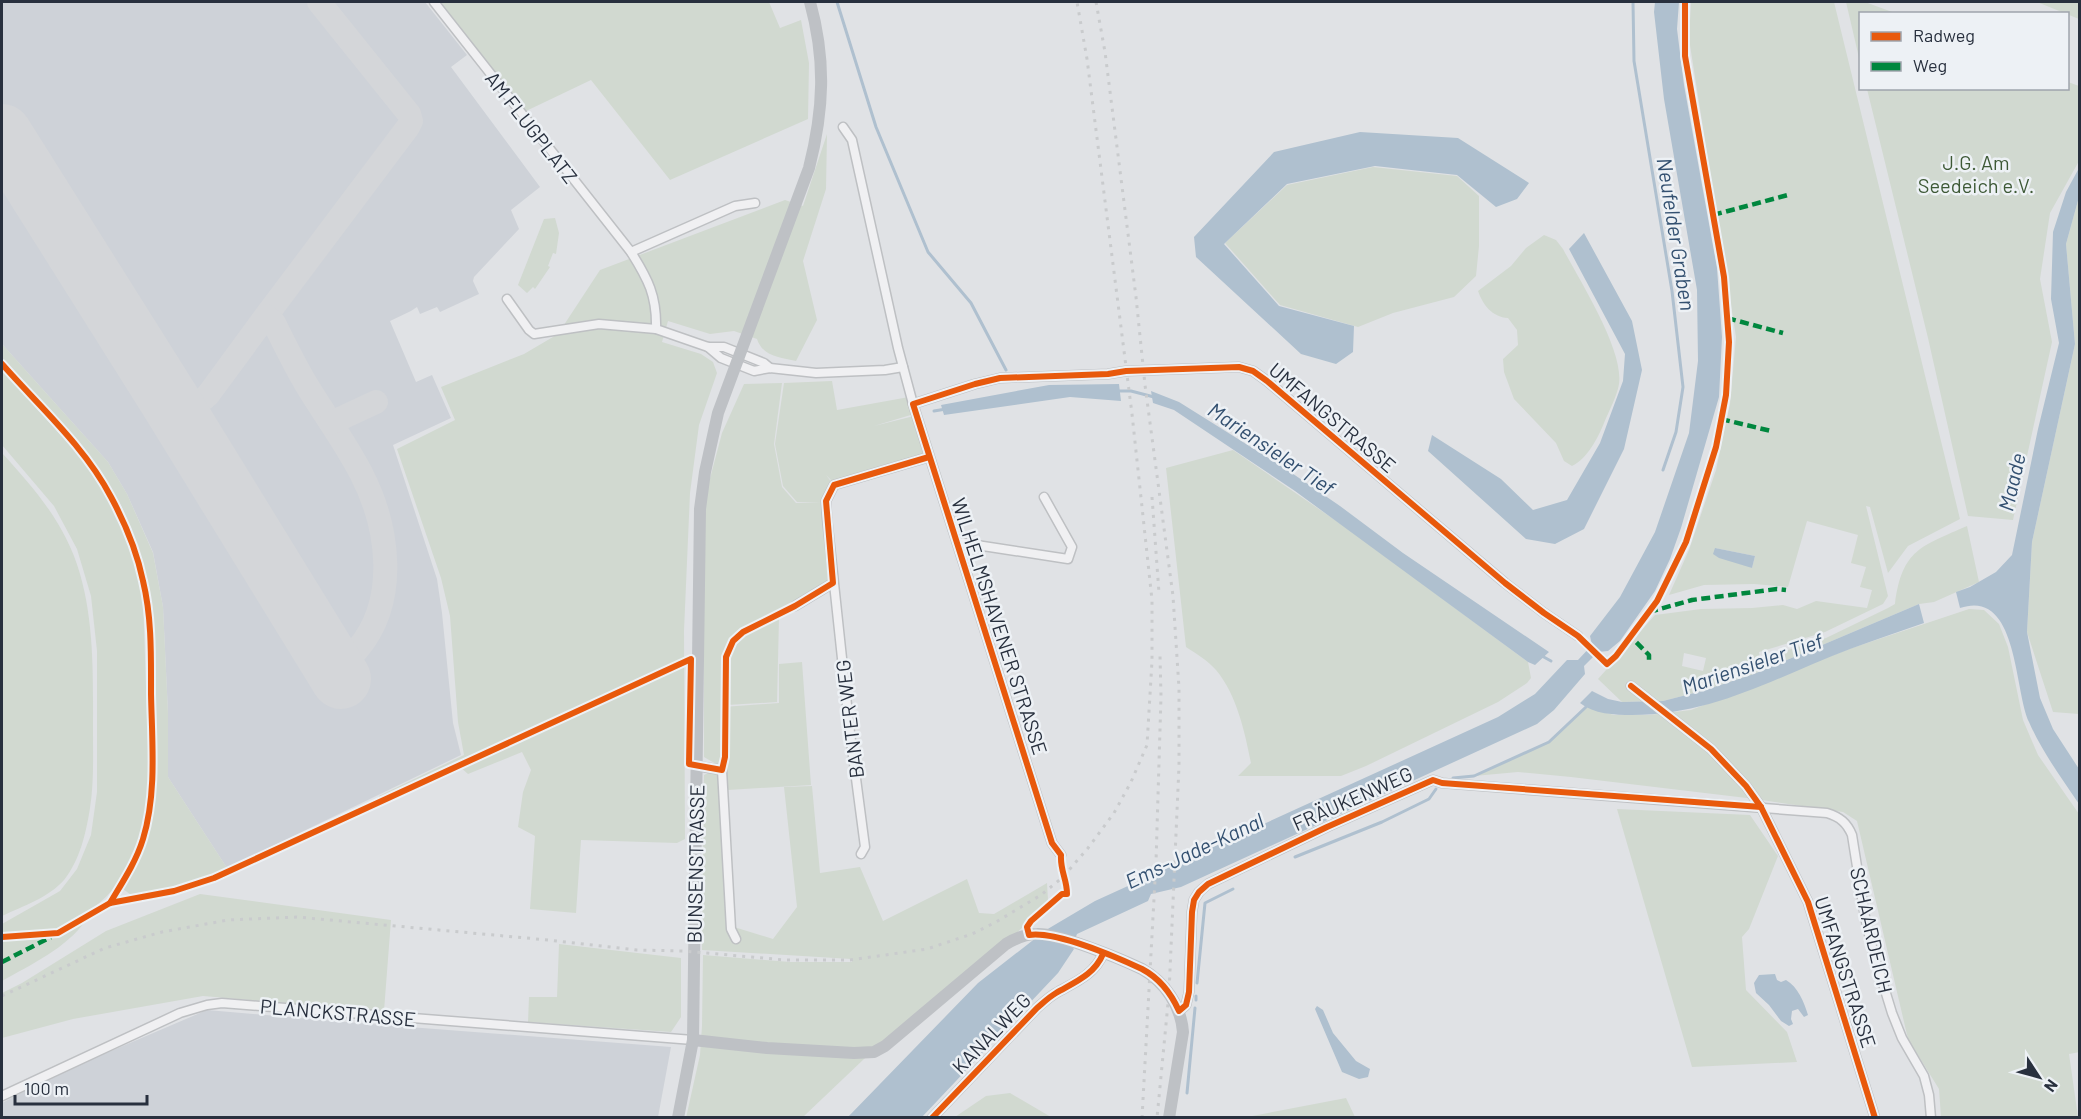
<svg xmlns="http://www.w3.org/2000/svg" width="2081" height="1119" font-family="Barlow,sans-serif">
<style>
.built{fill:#ced2d8}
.green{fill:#d1d9d0;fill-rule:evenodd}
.water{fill:#afc0cf}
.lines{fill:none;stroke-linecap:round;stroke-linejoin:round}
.stream{stroke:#afc0cf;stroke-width:3}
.taxiway{stroke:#d4d6d9;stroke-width:24}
.runway{stroke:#d4d6d9;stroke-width:60}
.street-casing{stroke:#bec0c3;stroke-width:11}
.street{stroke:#f0f0f2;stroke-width:8}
.secondary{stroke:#bec1c5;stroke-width:12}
.rail{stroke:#c9cbcd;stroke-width:3;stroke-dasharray:3 6;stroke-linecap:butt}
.quiet{stroke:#00873e;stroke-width:4.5;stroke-dasharray:9 4.5;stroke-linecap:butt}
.cycleway-casing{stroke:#edf1f5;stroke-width:10}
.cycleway{stroke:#e8590c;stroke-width:6}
.labels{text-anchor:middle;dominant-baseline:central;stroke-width:5;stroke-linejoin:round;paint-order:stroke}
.street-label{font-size:20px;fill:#28303e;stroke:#edf1f5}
.park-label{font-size:20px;fill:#3d5936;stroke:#edf1f5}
.water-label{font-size:21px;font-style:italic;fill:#335070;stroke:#edf1f5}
</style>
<rect width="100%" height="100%" fill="#e0e2e5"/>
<g class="built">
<polygon points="2,2 425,2 467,55 451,67 540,187 511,210 519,229 474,277 473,281 479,294 440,312 437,307 420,314 417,307 411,311 390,321 416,382 432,375 451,418 393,445 437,579 442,613 453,723 461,755 227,868 168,777 168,713 163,607 153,552 127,494 108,462 2,344"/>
<polygon points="207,1010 370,1024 671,1047 658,1117 2,1118 2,1103 55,1075"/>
</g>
<g class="green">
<polygon points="439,2 769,2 780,28 801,20 809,63 808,119 670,180 591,80 524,112"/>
<path d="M1691,2H1834L1960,519L1908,546L1888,573L1870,507L1866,506L1888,596L1883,604L1825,632L1759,652L1760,659L1826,638L1888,608L1895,604C1902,549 1922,546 1967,526L1979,582L1934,602L1919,604L1754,674L1702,691L1663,701L1622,702L1598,679L1655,615L1701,609L1752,608L1783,605L1797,609L1816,601L1867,608L1872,590L1860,587L1866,567L1851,563L1858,535L1807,521L1788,587L1754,584L1704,585L1669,595L1689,550L1716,470L1730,404L1736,337L1689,39ZM1715,548L1755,556L1752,568ZM1684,653L1706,658L1703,671L1682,666Z"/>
<polygon points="1846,2 1865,2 1895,13 1860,14 1860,62"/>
<polygon points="2037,2 2079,2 2079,19"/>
<polygon points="2068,82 2079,86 2079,161 2050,213 2040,279 2052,342 2013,520 1968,516 1928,338 1867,89 2068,88"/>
<path d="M827,134L826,189L803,261L817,320L796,361C780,357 763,357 757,339L734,331L710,334L668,321L662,342L701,354L713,362L717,373L699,425L690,493L684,631L685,839L677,843L581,840L576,913L530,909L535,836L518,827L523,792L531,770L522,752L468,774L459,766L381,803L379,796L464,755L458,722L450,616L441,578L397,449L455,420L441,387L524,354L558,334L600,270L785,200L803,206Z"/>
<polygon points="1373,167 1457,176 1479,196 1479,246 1476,276 1454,297 1393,313 1358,327 1280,305 1225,243 1287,185"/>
<polygon points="2079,197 2079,714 2053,712 2027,632 2032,542 2075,344 2066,244"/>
<polygon points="555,218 559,233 556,254 553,253 548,266 550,267 535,289 533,287 527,293 518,285 544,219"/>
<path d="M1544,235L1556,240L1563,249C1580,281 1624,350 1619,384C1617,396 1609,411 1604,423C1598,438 1587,459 1572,466L1564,461L1556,443L1514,399L1504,372L1503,359L1518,345L1517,330L1508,318C1492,317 1483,305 1478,291L1511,266L1526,248Z"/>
<polygon points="2,344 108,462 127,494 153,553 163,607 168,713 168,777 227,868 219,871 217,875 175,889 134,897 123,889 141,852 150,824 154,794 154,697 151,609 143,570 132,536 132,530 119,501 114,497 103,478 59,424 2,362"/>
<path d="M2,370L92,470L113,505L133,550L143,597L149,780C145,837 132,884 82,916C74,920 66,928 58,930C40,934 19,932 2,933V924L60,891L77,869L91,835L97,792V651L91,596L77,549L54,506L2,445Z"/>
<polygon points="832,381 837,410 909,397 914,414 874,426 914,416 925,456 834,483 826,475 833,484 825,519 828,582 794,603 734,635 724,656 723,707 779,703 779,664 802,662 811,785 728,790 734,927 773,939 797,907 784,787 812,786 820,873 860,867 883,921 967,879 979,913 994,914 1047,883 1048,900 1015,935 927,1005 864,1059 803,1117 686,1118 700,1055 702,1026 703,955 790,962 852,962 851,959 702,950 704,775 710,772 718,774 726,786 725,766 716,764 704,757 704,501 722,433 744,384 782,383 774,444 782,487 796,503 821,502 797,502 783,486 775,444 784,383"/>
<path d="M1233,450L1348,529L1528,662L1531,678L1527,683L1498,702L1366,766L1341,776H1238L1251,763C1245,733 1237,695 1216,670C1208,661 1197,654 1186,647L1166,468Z"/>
<path d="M2,453C30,484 58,515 74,556C95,611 93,673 93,731C93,756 94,783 90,808C86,833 80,860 64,880C48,898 23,906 2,916Z"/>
<polygon points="1969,609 1984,610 1999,624 2008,647 2023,720 2038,755 2079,814 2080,1052 2069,1054 2078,1117 1941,1117 1939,1089 1908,1039 1857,821 1843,812 1755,799 1571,777 1518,772 1474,776 1549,742 1586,707 1614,715 1649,715 1691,710 1849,649"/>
<path d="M779,618L777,702L727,705C727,686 722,655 736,640C747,630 766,624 779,618Z"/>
<polygon points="1617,809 1750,815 1778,856 1749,929 1742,937 1746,990 1787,1032 1797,1062 1692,1067"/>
<polygon points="200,894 391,920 384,1011 203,996 73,1019 2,1038 2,993 22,983 106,931"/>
<path d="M86,920C67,948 30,965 2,981V940L56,936Z"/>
<polygon points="559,944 681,958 681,1017 671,1032 528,1022 529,997 557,997"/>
<polygon points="1010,1093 1051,1117 955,1117 986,1096"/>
<polygon points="1346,1098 1355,1117 1247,1117"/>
</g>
<g class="water">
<polygon points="1655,2 1679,2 1677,29 1684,85 1717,268 1722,337 1719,397 1681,528 1670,559 1655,591 1620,641 1608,651 1598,652 1584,666 1585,674 1554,710 1537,724 1181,887 1151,894 1148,901 1077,934 1072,947 1074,949 1058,973 922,1117 847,1118 978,983 1046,930 1095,901 1498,717 1535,694 1567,660 1578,660 1592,645 1590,636 1620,597 1655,532 1689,433 1698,361 1697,290 1664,99 1654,12"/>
<polygon points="1360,132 1458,138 1529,183 1517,199 1496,207 1457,175 1375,166 1287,184 1224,244 1279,306 1354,326 1353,352 1336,364 1301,354 1196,257 1194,237 1274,152"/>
<path d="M2079,168V197L2066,244L2075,344L2032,542L2027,632L2040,698L2053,729L2079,769V804C2061,777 2042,752 2029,722C2014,689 2018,588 1960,608L1956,592L1970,587L1996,572L2012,555L2038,429L2059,343L2051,299L2053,232L2066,192Z"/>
<polygon points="1584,233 1632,321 1642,370 1624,449 1584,529 1555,544 1526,539 1428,451 1432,435 1501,479 1533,510 1567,500 1600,443 1623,381 1625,354 1569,249"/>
<polygon points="1119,384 1121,401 1070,397 944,415 941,405 1049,385"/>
<polygon points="1151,391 1179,402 1283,467 1340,506 1403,553 1549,652 1535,665 1528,662 1295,491 1174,410 1153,403"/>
<polygon points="1715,548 1755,556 1752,568 1719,558 1713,554"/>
<path d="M1919,604L1924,623C1899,632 1874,640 1850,649C1776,677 1714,715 1632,715C1614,715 1594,714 1580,703L1592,691L1608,699L1622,702L1663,701L1702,691L1754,674Z"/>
<path d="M1775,974L1777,980L1781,982L1786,980C1798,987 1804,1002 1808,1015L1804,1017L1798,1009L1792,1011L1791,1019L1793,1024L1789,1026L1781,1021L1769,1005L1756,993L1754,983L1759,975Z"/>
<polygon points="1317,1006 1323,1010 1333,1033 1356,1061 1370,1069 1368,1077 1359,1079 1342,1072 1315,1009"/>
</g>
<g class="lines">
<g class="stream">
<polyline points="837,2 876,127 928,252 971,303 1006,370"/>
<polyline points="1633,2 1634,61 1672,291 1683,387 1676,432 1663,470"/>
<polyline points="1116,391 1131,391 1154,397"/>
<polyline points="934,411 946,409"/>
<polyline points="1542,656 1551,661"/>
<polyline points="1453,778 1474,776 1549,742 1586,707"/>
<polyline points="1295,857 1382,822 1429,799 1436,789"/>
<polyline points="1197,983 1205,903 1233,889"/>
<polyline points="1196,1000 1196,996"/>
<polyline points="1187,1093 1195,1008"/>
</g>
<g class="taxiway">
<polyline points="266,316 408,127 411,121 409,114 319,2"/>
<path d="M170,401C183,415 196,406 208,395L266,316L274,323C284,343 294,364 306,384C324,414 345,442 361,473C389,527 399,601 357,650C346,663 332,658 322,647"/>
<polyline points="331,423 376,402"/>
</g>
<polyline class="runway" points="2,134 170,401 341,679"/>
<g class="street-casing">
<g id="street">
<path d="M434,2L631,252C648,279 657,296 656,329"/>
<polyline points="843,127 852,140 898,348 913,404 1052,843 1061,855"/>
<polyline points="631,252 735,206 755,203"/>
<polyline points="507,299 529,330 534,334 599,324 656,329 708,347 724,347 764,363 770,368"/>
<polyline points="708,347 721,358 754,371 770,368 816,373 885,370 903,367"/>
<polyline points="913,404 975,384 1000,378 1108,374 1126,371 1239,367 1253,371 1267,381 1505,583 1544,613 1578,636"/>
<polyline points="957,542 1068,559 1072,547 1044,497"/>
<polyline points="795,606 833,583"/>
<polyline points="1631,686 1711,749 1746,786 1761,807 1808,902 1875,1118"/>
<polyline points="697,766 722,770 731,929 736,939"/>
<polyline points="861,854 865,847 850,733 827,518 826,501 834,485 929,457"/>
<path d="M1179,1011L1186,1005L1189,992L1192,912L1194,900L1199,892L1208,884L1327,827L1433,780L1442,783L1827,813C1840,817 1847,823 1852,835L1865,917L1873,951L1892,1013L1902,1038L1924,1076L1929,1095L1931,1118"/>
<polyline points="2,1096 180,1013 207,1005 222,1003 693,1040"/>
<path d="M932,1118L1037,1008C1043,1003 1049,997 1056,993C1075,982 1094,975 1103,954"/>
</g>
</g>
<use href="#street" class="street"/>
<g class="secondary">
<path d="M693,1040L767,1048L854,1053L874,1052L885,1046L1006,944C1016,938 1025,934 1037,934C1058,933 1121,959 1142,969C1165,982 1181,1006 1183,1032L1169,1118"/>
<path d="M678,1118L693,1040L700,509L705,472L718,413L809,168C824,109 826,60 810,2"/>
</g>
<g class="rail">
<polyline points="1096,2 1105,52 1136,297 1145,385 1173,596 1179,688 1179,766 1169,993 1157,1118"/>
<polyline points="1152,497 1159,593"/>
<polyline points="2,996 105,948 162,932 228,920 297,917 548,940 637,950 684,951 785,960 850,960 927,949 972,934 996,922 1041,895 1063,877 1088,848 1114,813 1131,782 1147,745 1152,661 1152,600 1132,414 1087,59 1077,2"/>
<polyline points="1142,1118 1156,862 1161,696 1160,656"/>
</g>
<g class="quiet">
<polyline points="1713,215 1788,195"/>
<polyline points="1727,318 1783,333"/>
<polyline points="1721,419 1771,431"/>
<polyline points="1649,612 1692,600 1777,589 1786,590"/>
<polyline points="1634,632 1631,637 1649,655 1649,664"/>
<polyline points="2,962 51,937"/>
</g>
<g class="cycleway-casing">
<g id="cycleway">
<path d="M1685,2V56L1724,277L1729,342L1726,395L1716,447L1686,542L1657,601L1616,656L1607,664L1578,636L1544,613L1505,583L1267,381L1253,371L1239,367L1126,371L1108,374L1000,378L975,384L913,404L1052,843L1061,855C1060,871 1067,879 1067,894H1062L1031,921L1027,927L1029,935C1056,931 1116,957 1142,969C1159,978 1171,993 1179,1011L1186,1005L1189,992L1192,912L1194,900L1199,892L1208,884L1327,827L1433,780L1442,783L1761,807"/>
<path d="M2,364C39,406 85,447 111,497C125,523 137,552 143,581C152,618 151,657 151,694C152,742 157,793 143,839C136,862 122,883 110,903"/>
<polyline points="1631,686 1711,749 1746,786 1761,807 1808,902 1875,1118"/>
<polyline points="2,937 58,933 110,903 174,891 214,878 691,659 689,764 722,770 725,757 726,657 733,641 743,632 795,606 833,583 826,501 834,485 929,457"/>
<path d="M932,1118L1037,1008C1043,1003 1049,997 1056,993C1075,982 1094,975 1103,954"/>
</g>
</g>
<use href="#cycleway" class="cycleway"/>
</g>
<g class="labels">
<g class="street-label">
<text transform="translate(532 127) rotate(52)">AM FLUGPLATZ</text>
<text transform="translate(1333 417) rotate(40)">UMFANGSTRASSE</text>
<text transform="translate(1000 626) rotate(72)">WILHELMSHAVENER STRASSE</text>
<text transform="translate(849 719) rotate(-97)">BANTER WEG</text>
<text transform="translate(1352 798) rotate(-24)">FRÄUKENWEG</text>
<text transform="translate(695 864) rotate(-89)">BUNSENSTRASSE</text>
<text transform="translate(1872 930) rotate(77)">SCHAARDEICH</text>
<text transform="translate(1846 972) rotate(72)">UMFANGSTRASSE</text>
<text transform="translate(338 1012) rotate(5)">PLANCKSTRASSE</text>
<text transform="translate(991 1033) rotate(-46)">KANALWEG</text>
</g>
<g class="park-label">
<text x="1976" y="162">J.G. Am<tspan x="1976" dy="23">Seedeich e.V.</tspan></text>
</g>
<g class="water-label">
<text transform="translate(1677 234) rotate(81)">Neufelder Graben</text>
<text transform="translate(1272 448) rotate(34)">Mariensieler Tief</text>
<text transform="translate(2011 482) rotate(-77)">Maade</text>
<text transform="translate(1752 663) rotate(-19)">Mariensieler Tief</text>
<text transform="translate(1194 850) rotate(-25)">Ems-Jade-Kanal</text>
</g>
</g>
<rect width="2081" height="1119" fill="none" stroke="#28303e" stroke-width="6"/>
<rect x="1859" y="12" width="210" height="78" fill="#edf1f5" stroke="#9ea4ac" stroke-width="1.5"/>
<rect x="1871" y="32" width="30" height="9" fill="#e8590c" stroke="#9ea4ac" stroke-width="1.5"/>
<text x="1913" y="42" font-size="18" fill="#28303e">Radweg</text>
<rect x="1871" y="62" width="30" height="9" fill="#00873e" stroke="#9ea4ac" stroke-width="1.5"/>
<text x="1913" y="72" font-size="18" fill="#28303e">Weg</text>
<g transform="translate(2039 1077) rotate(126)" stroke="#edf1f5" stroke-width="4.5" paint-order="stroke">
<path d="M0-4.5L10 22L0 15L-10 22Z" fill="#28303e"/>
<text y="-9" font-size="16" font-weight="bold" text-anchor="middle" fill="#28303e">N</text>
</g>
<path d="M15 1095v9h132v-9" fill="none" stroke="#28303e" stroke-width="3"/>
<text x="24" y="1095" font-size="18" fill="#28303e" stroke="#edf1f5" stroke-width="4.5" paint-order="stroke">100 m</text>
</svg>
